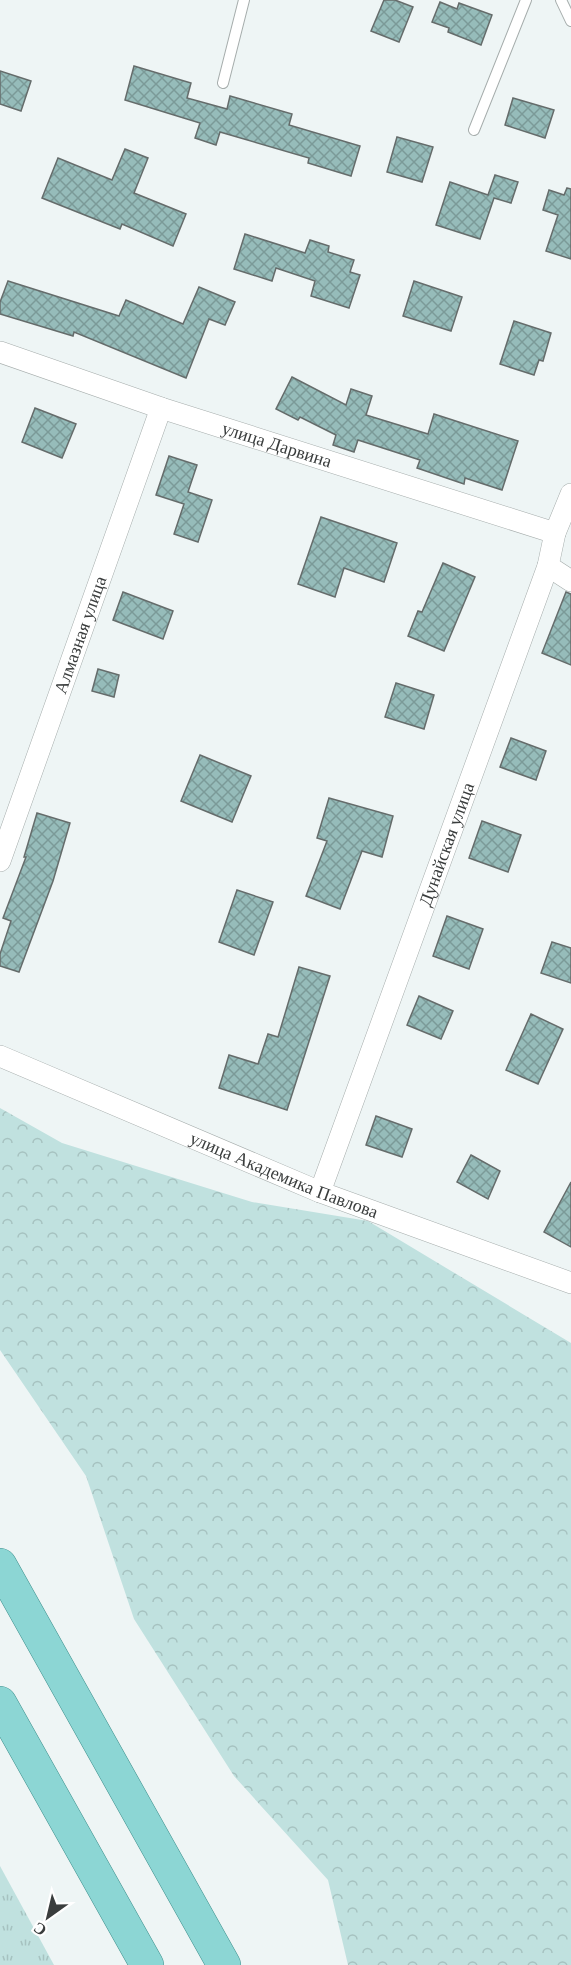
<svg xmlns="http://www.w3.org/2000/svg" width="571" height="1965" font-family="'Times New Roman',serif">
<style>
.forest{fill:url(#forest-crowns)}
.park{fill:url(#park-tufts)}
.building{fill:url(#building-cross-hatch);stroke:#656c6b;stroke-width:1.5}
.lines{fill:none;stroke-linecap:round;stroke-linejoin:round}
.lane-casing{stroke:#a6adac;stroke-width:12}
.street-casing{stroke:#a6adac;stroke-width:22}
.primary-casing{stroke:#3e8f8c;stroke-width:34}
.lane{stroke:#fff;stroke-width:10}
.street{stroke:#fff;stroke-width:21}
.primary{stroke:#8cd6d4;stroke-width:33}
.labels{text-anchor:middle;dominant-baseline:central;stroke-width:4.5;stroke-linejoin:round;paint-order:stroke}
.street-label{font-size:18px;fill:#3a3d3d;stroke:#fff}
</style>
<defs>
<pattern id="forest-crowns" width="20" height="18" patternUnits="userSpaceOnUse" patternTransform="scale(1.5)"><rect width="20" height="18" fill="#c0e1df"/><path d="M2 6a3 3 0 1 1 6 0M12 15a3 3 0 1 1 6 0" fill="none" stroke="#a6c2c0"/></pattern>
<pattern id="park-tufts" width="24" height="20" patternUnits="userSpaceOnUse" patternTransform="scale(1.5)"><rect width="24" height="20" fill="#c0e1df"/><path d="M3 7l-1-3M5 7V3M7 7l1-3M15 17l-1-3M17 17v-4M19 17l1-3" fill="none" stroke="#a6c2c0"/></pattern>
<pattern id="building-cross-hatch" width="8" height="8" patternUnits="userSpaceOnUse" patternTransform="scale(1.5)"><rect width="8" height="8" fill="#96bcba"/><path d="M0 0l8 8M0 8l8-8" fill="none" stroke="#7b9a98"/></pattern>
</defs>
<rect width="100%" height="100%" fill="#eef5f5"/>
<polygon class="forest" points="0,1108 62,1143 252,1202 368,1221 571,1343 571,1965 348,1965 328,1880 234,1776 134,1619 86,1476 0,1350"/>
<polygon class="park" points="0,1866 54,1965 0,1965"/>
<g class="building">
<polygon points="384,0 395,0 413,7 399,42 371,31"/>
<polygon points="440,2 457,9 459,3 492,15 481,45 448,32 449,28 432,22"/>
<polygon points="134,66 191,83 187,98 227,109 230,96 292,114 289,125 360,146 351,176 308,163 309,158 220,132 216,145 195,138 200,123 125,100"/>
<polygon points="0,71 31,81 21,111 0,104"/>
<polygon points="513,98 554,110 545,138 505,125"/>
<polygon points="397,137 433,147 422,182 387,172"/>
<polygon points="125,149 148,158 134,193 186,214 173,246 122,224 120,229 42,198 58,158 112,180"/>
<polygon points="495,175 518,182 511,203 494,198 480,239 436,225 450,182 488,195"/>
<polygon points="567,188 571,189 571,259 546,251 558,215 543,210 549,190 564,195"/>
<polygon points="245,234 305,253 310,240 329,246 328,252 354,260 350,272 360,275 349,308 311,296 315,281 276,268 272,281 234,269"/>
<polygon points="8,281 119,316 126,300 183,324 199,287 235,302 225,325 209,319 186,378 74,332 73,336 0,314 0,302"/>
<polygon points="414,281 462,297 451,331 403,316"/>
<polygon points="514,321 551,333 543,361 539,360 534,375 500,364"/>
<polygon points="292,377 346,405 351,389 372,396 366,415 428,434 434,414 518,441 502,490 465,478 464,484 417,468 420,460 358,440 354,452 333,445 336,435 300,417 298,420 276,409"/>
<polygon points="35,408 76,424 62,458 22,442"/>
<polygon points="169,456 197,465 188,492 212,500 198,542 174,534 184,504 156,495"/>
<polygon points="321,517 397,543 384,582 344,568 335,597 298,584"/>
<polygon points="443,563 475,577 444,651 408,636 418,611 422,612"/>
<polygon points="123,592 173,611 163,639 113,620"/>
<polygon points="566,592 571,594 571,665 542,653"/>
<polygon points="98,669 119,675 114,697 92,691"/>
<polygon points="396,683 434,695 424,729 385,717"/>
<polygon points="511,738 546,751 536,780 500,767"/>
<polygon points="200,755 251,776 232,822 181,801"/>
<polygon points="329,798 393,816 382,857 362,851 340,909 306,896 327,841 317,838"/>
<polygon points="37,813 70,823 53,881 19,972 0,966 0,954 11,921 3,918 26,857 24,857"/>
<polygon points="482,821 521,835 508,872 469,858"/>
<polygon points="237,890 273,902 254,955 219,942"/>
<polygon points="447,916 483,929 469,969 433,956"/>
<polygon points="552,942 571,948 571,983 541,973"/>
<polygon points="299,967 330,976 287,1110 219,1088 229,1055 258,1064 268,1034 278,1037"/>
<polygon points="419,996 453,1011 441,1039 407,1025"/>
<polygon points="531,1014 563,1029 538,1084 506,1070"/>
<polygon points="376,1116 412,1129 402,1157 366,1145"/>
<polygon points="471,1155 500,1171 488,1199 457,1182"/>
<polygon points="571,1182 571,1247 544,1232"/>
</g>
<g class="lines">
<g class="lane-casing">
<g id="lane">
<polyline points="561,0 571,21"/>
<polyline points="223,83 244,0"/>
<polyline points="474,130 526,0"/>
</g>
</g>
<g class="street-casing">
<g id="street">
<path id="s1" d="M0,352L161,408L555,533"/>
<polyline points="548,566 571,581"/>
<path id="s2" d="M0,861L161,408"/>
<path id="s3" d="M0,1056L320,1192L571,1283"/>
<path id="s4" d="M320,1192L548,566L555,533L571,494"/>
</g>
</g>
<g class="primary-casing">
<g id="primary">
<polyline points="0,1565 224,1965"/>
<polyline points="0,1703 147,1965"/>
</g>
</g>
<use href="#lane" class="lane"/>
<use href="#street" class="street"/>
<use href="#primary" class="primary"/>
</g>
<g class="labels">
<g class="street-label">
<text stroke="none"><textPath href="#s1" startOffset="292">улица Дарвина</textPath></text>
<text stroke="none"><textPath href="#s2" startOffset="240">Алмазная улица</textPath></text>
<text stroke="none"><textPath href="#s4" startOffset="370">Дунайская улица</textPath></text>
<text stroke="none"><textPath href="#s3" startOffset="308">улица Академика Павлова</textPath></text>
</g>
</g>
<g transform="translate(48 1917) rotate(214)" stroke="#ffffff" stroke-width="4.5" paint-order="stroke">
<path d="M0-4.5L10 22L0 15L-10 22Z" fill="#3a3d3d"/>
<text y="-9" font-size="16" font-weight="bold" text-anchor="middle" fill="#3a3d3d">С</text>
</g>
</svg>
